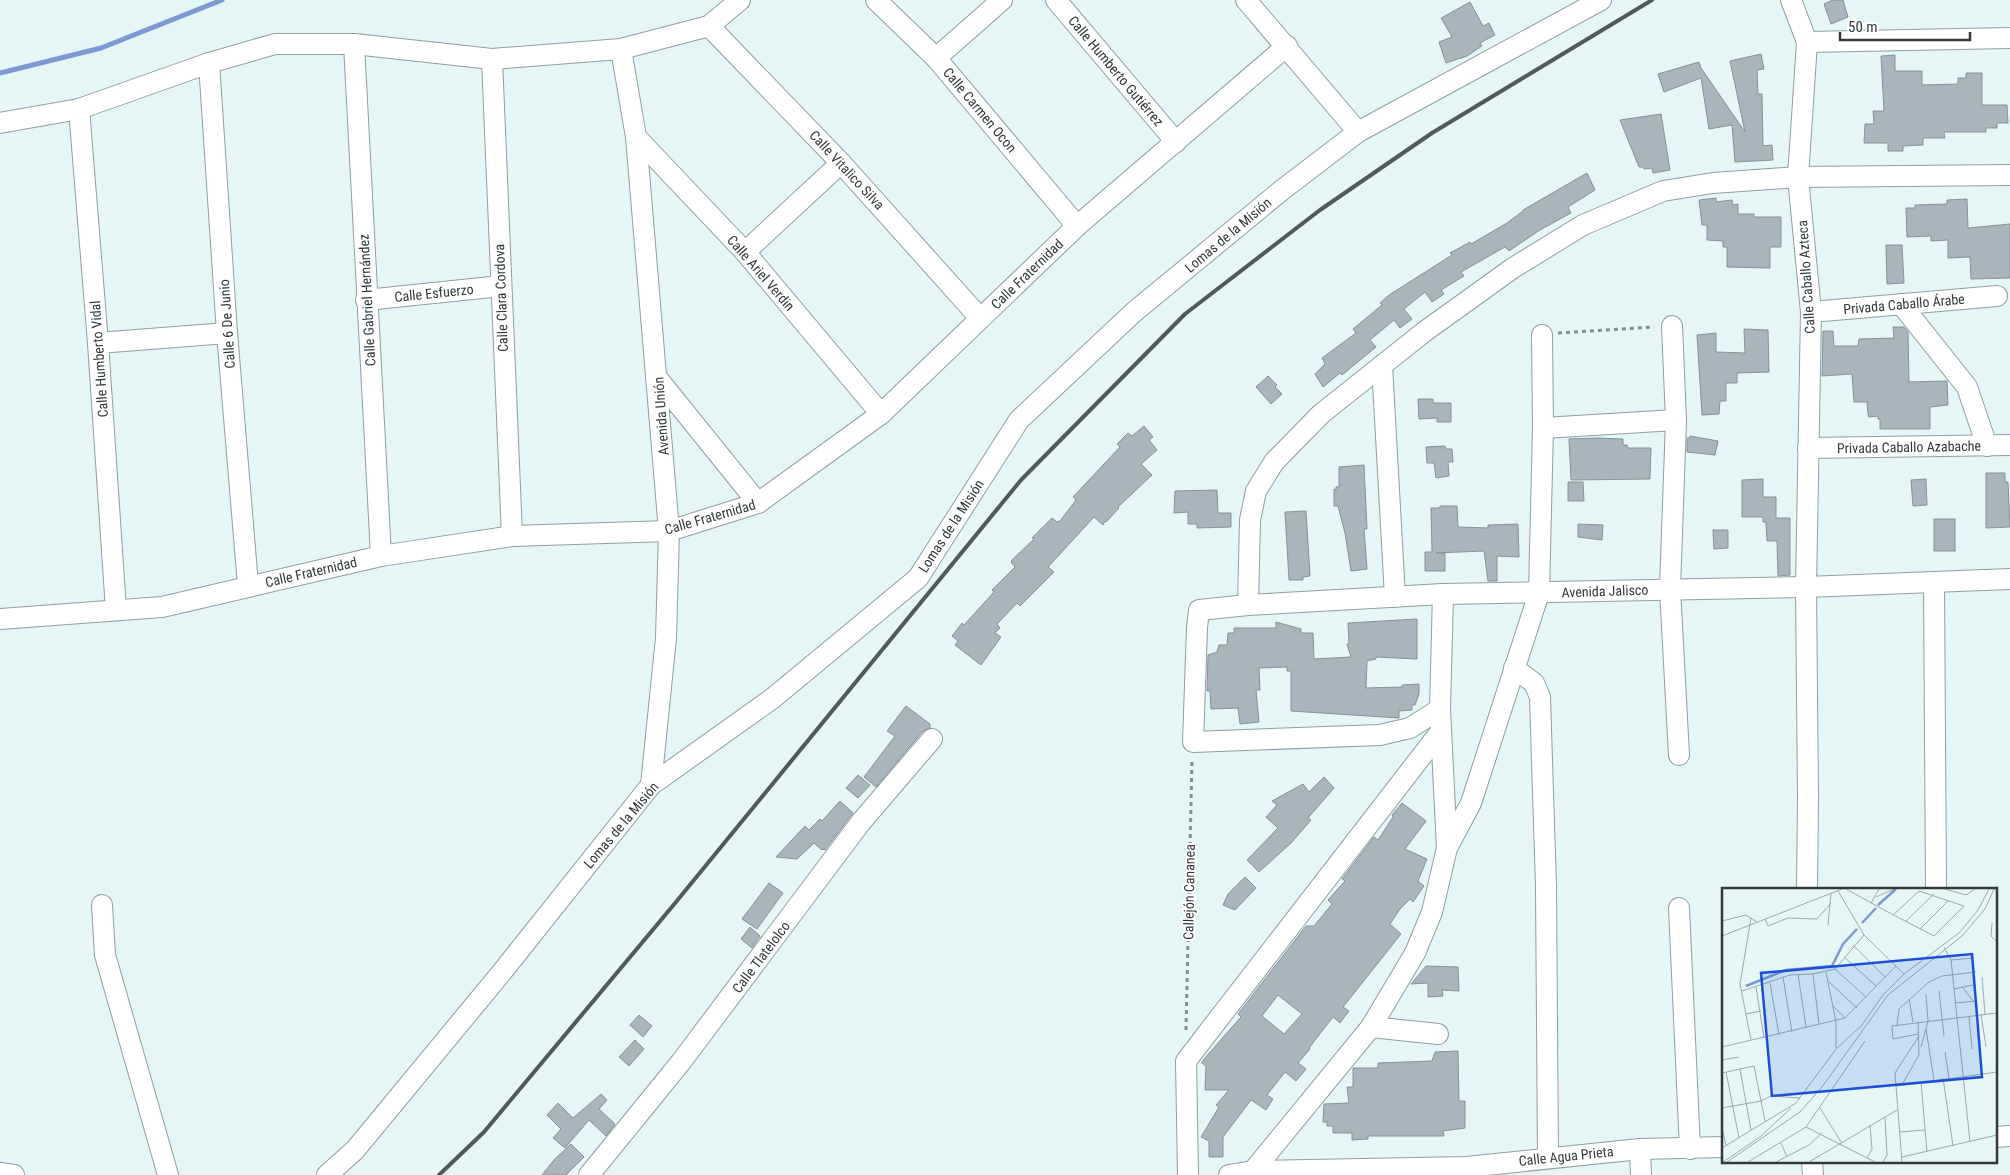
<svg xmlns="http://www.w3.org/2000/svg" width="2010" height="1175" font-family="'Roboto Condensed',sans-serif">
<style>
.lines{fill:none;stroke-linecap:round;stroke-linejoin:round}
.stream{stroke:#7d99d0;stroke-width:5}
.building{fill:#a8b5bd;stroke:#859299;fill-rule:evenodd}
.minor-casing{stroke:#8f9fa1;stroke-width:22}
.path{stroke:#848f90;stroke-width:3;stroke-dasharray:4 4;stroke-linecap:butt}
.minor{stroke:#fff;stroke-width:20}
.rail{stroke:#515a5b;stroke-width:4}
.labels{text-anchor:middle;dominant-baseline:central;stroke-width:4;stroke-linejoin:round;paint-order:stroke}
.street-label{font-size:14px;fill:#32393a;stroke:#fff}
.inset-river{fill:none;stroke:#7d99d0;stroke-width:2.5}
.inset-road{fill:none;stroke:#9daaab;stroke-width:1}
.view{fill:#1d4ed8;fill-opacity:0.15;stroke:#1d4ed8;stroke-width:2.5}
.inset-edge{fill:none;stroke:#32393a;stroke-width:2.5}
</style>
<rect width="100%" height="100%" fill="#e5f6f7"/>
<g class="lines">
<polyline class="stream" points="0,73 101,48 222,0"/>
</g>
<g class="building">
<polygon points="1833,0 1843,0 1848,17 1831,24 1824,4"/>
<polygon points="1470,2 1483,26 1489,23 1495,35 1480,43 1482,46 1467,56 1446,63 1439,42 1452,37 1441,18"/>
<polygon points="1761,54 1764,69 1757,70 1758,94 1762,94 1763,146 1772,145 1773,160 1735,162 1732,125 1709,129 1701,78 1664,92 1658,74 1699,62 1701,68 1745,132 1730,61"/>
<polygon points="1895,55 1895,71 1922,71 1922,85 1958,84 1958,78 1966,78 1966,73 1982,73 1982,105 2007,105 2008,123 1997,123 1997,128 1986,128 1986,132 1944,132 1945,138 1923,138 1923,145 1903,146 1903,151 1888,151 1888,143 1864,143 1865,124 1874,124 1873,111 1884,111 1881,56"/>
<polygon points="1661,114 1670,170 1653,173 1652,168 1644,169 1643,167 1639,167 1620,120"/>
<polygon points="1587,173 1595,190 1568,207 1571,213 1540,230 1509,251 1505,247 1461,272 1464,276 1441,290 1444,294 1432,302 1425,292 1404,309 1412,319 1400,328 1394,320 1370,340 1376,347 1342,375 1340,373 1323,387 1315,374 1325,364 1322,358 1356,333 1353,329 1382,305 1380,303 1389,295 1452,255 1450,253 1470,242 1471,244 1507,223 1523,211 1523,210"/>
<polygon points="1716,198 1716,202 1732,200 1733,205 1738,204 1738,214 1754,214 1754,217 1781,217 1781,247 1770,247 1770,268 1727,267 1727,247 1723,247 1723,241 1707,240 1707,225 1702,225 1699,200"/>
<polygon points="1967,199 1968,228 2010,224 2010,278 1971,279 1970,257 1948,258 1948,240 1931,241 1931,236 1907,237 1906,208 1915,208 1915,205 1947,204 1947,200"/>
<polygon points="1886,245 1902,245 1904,283 1887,284"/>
<polygon points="1893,327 1904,327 1908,332 1909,382 1947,381 1948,405 1930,407 1930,429 1880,429 1880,419 1878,419 1878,416 1869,417 1868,414 1867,402 1854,402 1852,374 1822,376 1823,331 1833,331 1834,346 1858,346 1859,339 1894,338"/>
<polygon points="1744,329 1768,330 1769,372 1737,373 1737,383 1726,383 1726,401 1720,401 1719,414 1702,415 1697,335 1716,333 1716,352 1745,353"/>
<polygon points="1268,376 1277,385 1275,387 1282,394 1271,404 1256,387"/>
<polygon points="1418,399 1433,399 1433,403 1451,403 1451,422 1437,422 1437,418 1419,419"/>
<polygon points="1144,426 1153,437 1149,440 1157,450 1141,464 1152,475 1118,507 1119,508 1106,522 1105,521 1103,525 1094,517 1048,567 1054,572 1020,606 1017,603 997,624 1000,628 995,633 1001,637 981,665 955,645 958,641 952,636 962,623 964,625 994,592 992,590 1015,567 1011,562 1012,560 1034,539 1032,538 1052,518 1057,522 1060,521 1076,500 1073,497 1120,447 1117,444 1128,433 1132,436"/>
<polygon points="1690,436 1718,441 1715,455 1687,452 1687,438 1690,438"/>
<polygon points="1597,438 1623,439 1623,445 1627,445 1628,448 1651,448 1650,479 1571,480 1569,439"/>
<polygon points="1445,446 1446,449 1452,449 1453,462 1448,462 1449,476 1436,478 1434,463 1427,463 1426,447"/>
<polygon points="1364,465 1367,529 1364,529 1367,569 1351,571 1345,533 1338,506 1334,506 1334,489 1336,490 1336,487 1339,487 1339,467"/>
<polygon points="1986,473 2005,473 2005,482 2008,482 2010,527 1986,528"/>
<polygon points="1763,479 1763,497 1776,497 1776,518 1790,518 1790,575 1778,576 1777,541 1767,541 1766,522 1763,522 1763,517 1742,517 1742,480"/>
<polygon points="1926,479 1927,505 1913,506 1911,480"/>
<polygon points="1568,482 1583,482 1584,501 1568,501"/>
<polygon points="1217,490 1218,513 1231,513 1231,527 1197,528 1197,524 1188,524 1188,512 1174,513 1175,491"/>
<polygon points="1440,506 1457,506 1458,527 1488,528 1488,525 1518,524 1519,557 1497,556 1497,581 1488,581 1484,551 1436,553 1445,553 1445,571 1425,571 1425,552 1432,552 1431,508 1440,508"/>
<polygon points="1306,511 1310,576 1303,577 1303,580 1289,580 1285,512"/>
<rect x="1934" y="519" width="21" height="32"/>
<polygon points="1578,524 1603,525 1602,540 1578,537"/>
<polygon points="1713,530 1728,530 1728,548 1714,549"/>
<polygon points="1417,619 1417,659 1376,657 1376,659 1367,661 1366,688 1402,687 1402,685 1419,684 1419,694 1415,705 1412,705 1412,710 1399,711 1399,718 1291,711 1291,671 1287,671 1287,667 1259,668 1260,690 1256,690 1259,722 1240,724 1238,708 1211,709 1210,691 1207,691 1208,655 1217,652 1219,645 1227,645 1228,633 1234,633 1234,628 1276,628 1276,622 1301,629 1301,633 1313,633 1314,659 1351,657 1347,644 1349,644 1348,623"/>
<polygon points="906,706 930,724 930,728 923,731 876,787 864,777 895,736 887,731"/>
<polygon points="858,775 870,785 858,798 846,788"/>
<polygon points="1324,777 1334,788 1308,818 1311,820 1291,843 1259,872 1247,860 1278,828 1266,817 1277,805 1272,801 1303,784 1309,792"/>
<polygon points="840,801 853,813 825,850 823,849 822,850 814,843 797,859 776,857 805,826 809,830 820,819 822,821"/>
<path d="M1402,803L1426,821L1405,849L1427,859L1418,881L1424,886L1413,902L1410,899L1400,909L1390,924L1401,934L1343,1007L1349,1011L1340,1023L1333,1017L1309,1048L1310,1049L1298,1063L1306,1069L1296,1081L1285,1072L1267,1095L1273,1099L1266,1110L1251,1100L1223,1137V1157H1209V1141L1201,1137L1219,1107L1216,1105L1229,1090H1205L1206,1066L1202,1063L1204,1059L1241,1017L1238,1014L1306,926H1314L1332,904L1328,900L1345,881L1342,879L1374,837L1378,840L1393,817L1392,815ZM1278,995L1302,1014L1284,1034L1262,1016Z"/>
<polygon points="1245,877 1256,888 1235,910 1223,905 1228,894"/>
<polygon points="769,883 783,893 757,929 742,919"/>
<polygon points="750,927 760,936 752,948 741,939"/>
<polygon points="1426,966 1458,967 1459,991 1442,990 1443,996 1428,997 1428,983 1411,984"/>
<polygon points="639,1015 652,1026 643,1037 630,1025"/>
<polygon points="635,1040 644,1049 629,1066 619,1057"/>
<polygon points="1458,1051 1459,1101 1465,1101 1465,1128 1443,1131 1444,1136 1368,1136 1368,1139 1352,1140 1352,1133 1333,1133 1333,1126 1327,1126 1327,1122 1323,1122 1324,1104 1349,1103 1347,1087 1353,1087 1353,1068 1378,1068 1378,1063 1432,1061 1435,1052"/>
<polygon points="601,1094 607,1100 599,1109 615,1124 606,1136 589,1120 565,1148 553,1138 561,1129 547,1115 558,1103 573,1118"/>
<polygon points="571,1144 584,1157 566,1175 542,1175 554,1160"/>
</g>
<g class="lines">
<g class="minor-casing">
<g id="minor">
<polyline points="876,0 936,58 1077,226"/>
<polyline points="1056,0 1176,142"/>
<polyline points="1246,0 1358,132"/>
<polyline points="1791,0 1807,42 1798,177 1811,312 1806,587 1808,798 1807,889"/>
<polyline points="709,26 841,163 980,318"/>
<polyline points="1807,42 2010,38"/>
<polyline points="354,44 381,556"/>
<polyline points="621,49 636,137 669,531 666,638 651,785"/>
<polyline points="936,58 1002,0"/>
<polyline points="492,59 512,536"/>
<polyline points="209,63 227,333 248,585"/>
<polyline points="79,109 98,343 116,610"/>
<polyline points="0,123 79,109 209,63 275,44 354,44 492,59 621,49 709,26 740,0"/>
<polyline points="636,137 745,252 881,414"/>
<polyline points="745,252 841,163"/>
<polyline points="366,300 501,286"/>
<polyline points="1901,304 1967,387 1987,446"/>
<polyline points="1811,312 1997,296"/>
<polyline points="1672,326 1676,420 1670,589 1679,755"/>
<polyline points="98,343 227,333"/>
<polyline points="1382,365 1395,597"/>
<polyline points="658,379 758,503"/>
<polyline points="1543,428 1676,420"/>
<polyline points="1808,448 2010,445"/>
<polyline points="1934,582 1936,889"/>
<polyline points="1248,605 1250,520 1256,491 1274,462 1321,414 1424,332 1513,268 1583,225 1663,191 1713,183 1798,177 2010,175"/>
<polyline points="0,619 162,607 381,556 512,536 669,531 758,503 881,414 1077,226 1287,46"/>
<polyline points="1514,668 1534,683 1540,697 1546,887 1548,1158"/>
<polyline points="1440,709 1410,728 1380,735 1193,742 1197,628 1199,610 1248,605 1443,594 1806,587 2010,579"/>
<polyline points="1447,848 1471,803 1539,593 1543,428 1542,335"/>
<polyline points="102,905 105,955 168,1175"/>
<polyline points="1679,908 1690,1149"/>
<polyline points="1371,1027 1438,1034"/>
<polyline points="1996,1137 2010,1136"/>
<polyline points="1640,1149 1641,1175"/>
<polyline points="1812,1161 1813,1175"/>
<polyline points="1253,1171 1371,1027 1415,953 1432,912 1447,848 1440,709 1443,594"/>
<polyline points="0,1173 14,1175"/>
<polyline points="327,1175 355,1150 502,972 651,785 773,698 918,578 1019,420 1134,312 1282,190 1358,132 1601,0"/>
<polyline points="589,1175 681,1062 861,822 932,739"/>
<polyline points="1188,1175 1186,1061 1441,731"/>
<polyline points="1229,1175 1253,1171 1467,1167 1640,1149 1724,1147"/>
</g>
</g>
<g class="path">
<polyline points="1558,333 1654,327"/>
<polyline points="1186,1030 1192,759"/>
</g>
<use href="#minor" class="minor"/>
<polyline class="rail" points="439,1175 484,1132 676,902 1021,480 1185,314 1320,210 1432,133 1652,0"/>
</g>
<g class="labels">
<g class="street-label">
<text transform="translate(1116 71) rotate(50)">Calle Humberto Gutiérrez</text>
<text transform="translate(980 110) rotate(50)">Calle Carmen Ocon</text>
<text transform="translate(847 170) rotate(47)">Calle Vitalico Silva</text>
<text transform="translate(1228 235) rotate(-40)">Lomas de la Misión</text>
<text transform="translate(761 273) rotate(49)">Calle Ariel Verdin</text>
<text transform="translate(1027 274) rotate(-44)">Calle Fraternidad</text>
<text transform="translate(1806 277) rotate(-94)">Calle Caballo Azteca</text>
<text transform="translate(434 293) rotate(-6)">Calle Esfuerzo</text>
<text transform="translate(501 298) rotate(-92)">Calle Clara Cordova</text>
<text transform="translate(367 300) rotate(-93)">Calle Gabriel Hernández</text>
<text transform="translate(1904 304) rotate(-5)">Privada Caballo Árabe</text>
<text transform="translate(227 324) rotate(-94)">Calle 6 De Junio</text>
<text transform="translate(99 359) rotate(-94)">Calle Humberto Vidal</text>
<text transform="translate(661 416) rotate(-94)">Avenida Unión</text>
<text transform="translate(1909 447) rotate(-1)">Privada Caballo Azabache</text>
<text transform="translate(710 517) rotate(-16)">Calle Fraternidad</text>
<text transform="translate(951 526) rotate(-57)">Lomas de la Misión</text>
<text transform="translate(311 572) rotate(-13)">Calle Fraternidad</text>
<text transform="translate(1605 591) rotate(-2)">Avenida Jalisco</text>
<text transform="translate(621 825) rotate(-50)">Lomas de la Misión</text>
<text transform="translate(1189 892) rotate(-89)">Callejón Cananea</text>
<text transform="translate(761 957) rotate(-53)">Calle Tlatelolco</text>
<text transform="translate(1566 1156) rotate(-6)">Calle Agua Prieta</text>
</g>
</g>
<g transform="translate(1722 888)">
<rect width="275" height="275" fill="#e5f6f7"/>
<path class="inset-river" d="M156,17L174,1M140,35L154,20M24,98L64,82L110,78L121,56L135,41"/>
<path class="inset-road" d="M124,1L164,23L212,48L242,18L197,3L171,27M223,1L244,7L253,1M116,3L142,47L182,86M154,9L172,1M149,15L157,1M43,31L46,38L66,30L95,31L109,15M0,33L24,27L35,34M184,33L212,6M270,35L269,48L275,54M106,37L109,5M198,41L226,13M0,48L120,1M131,57L163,89M222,59L229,72L248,254M122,69L154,98M229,72L252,70M113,81L144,109M104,84L114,134V160M76,86L84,139M91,86L97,136M61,89L70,144M260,89L263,126M107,94L135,120M48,95L57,147M34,99L42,150M241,100L251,113M232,101L251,97M20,103L68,87L91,86L113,81L142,47M217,103L222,148M187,111L191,134M233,115L255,113M111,118L123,130M24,126L39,123M259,126L264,159M247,128L250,161M175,137L177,121L207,94L220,88L254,84M204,141L212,192M196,146L171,151L170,138L275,125M29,152L18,96L29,30M0,159L123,130L174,78M199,159L206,133L204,106M223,164L227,190M0,172L17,169M18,181L29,242M4,184L17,250M0,185L32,178L43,233M221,190L231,258M199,194L205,264M181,195L197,167L196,134M174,198L275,184M0,220L39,213L49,208L78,210M98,220L119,254M0,239L4,258M84,239L143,153M178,244L203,242M59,255L65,269M0,260L74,215L114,161L140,137L161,107L182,86L237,45L256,22L267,1M180,269L275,247M145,270L150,261L148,237M1,274L38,249L69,220M5,274L78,224L100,199L166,107L240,48L263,21L272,1M26,274L84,239L153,274M54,274L87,257L100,245M87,274L175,222M161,274L165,267L163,229M180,274L173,185L197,148"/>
<path class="view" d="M250,66L260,189L50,208L39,85Z"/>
<rect width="275" height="275" class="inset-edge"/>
</g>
<path d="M1840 32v8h130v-8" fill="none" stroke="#32393a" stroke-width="2.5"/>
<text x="1848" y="32" font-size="15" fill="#32393a" stroke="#ffffff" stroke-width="4" paint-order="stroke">50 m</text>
</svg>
